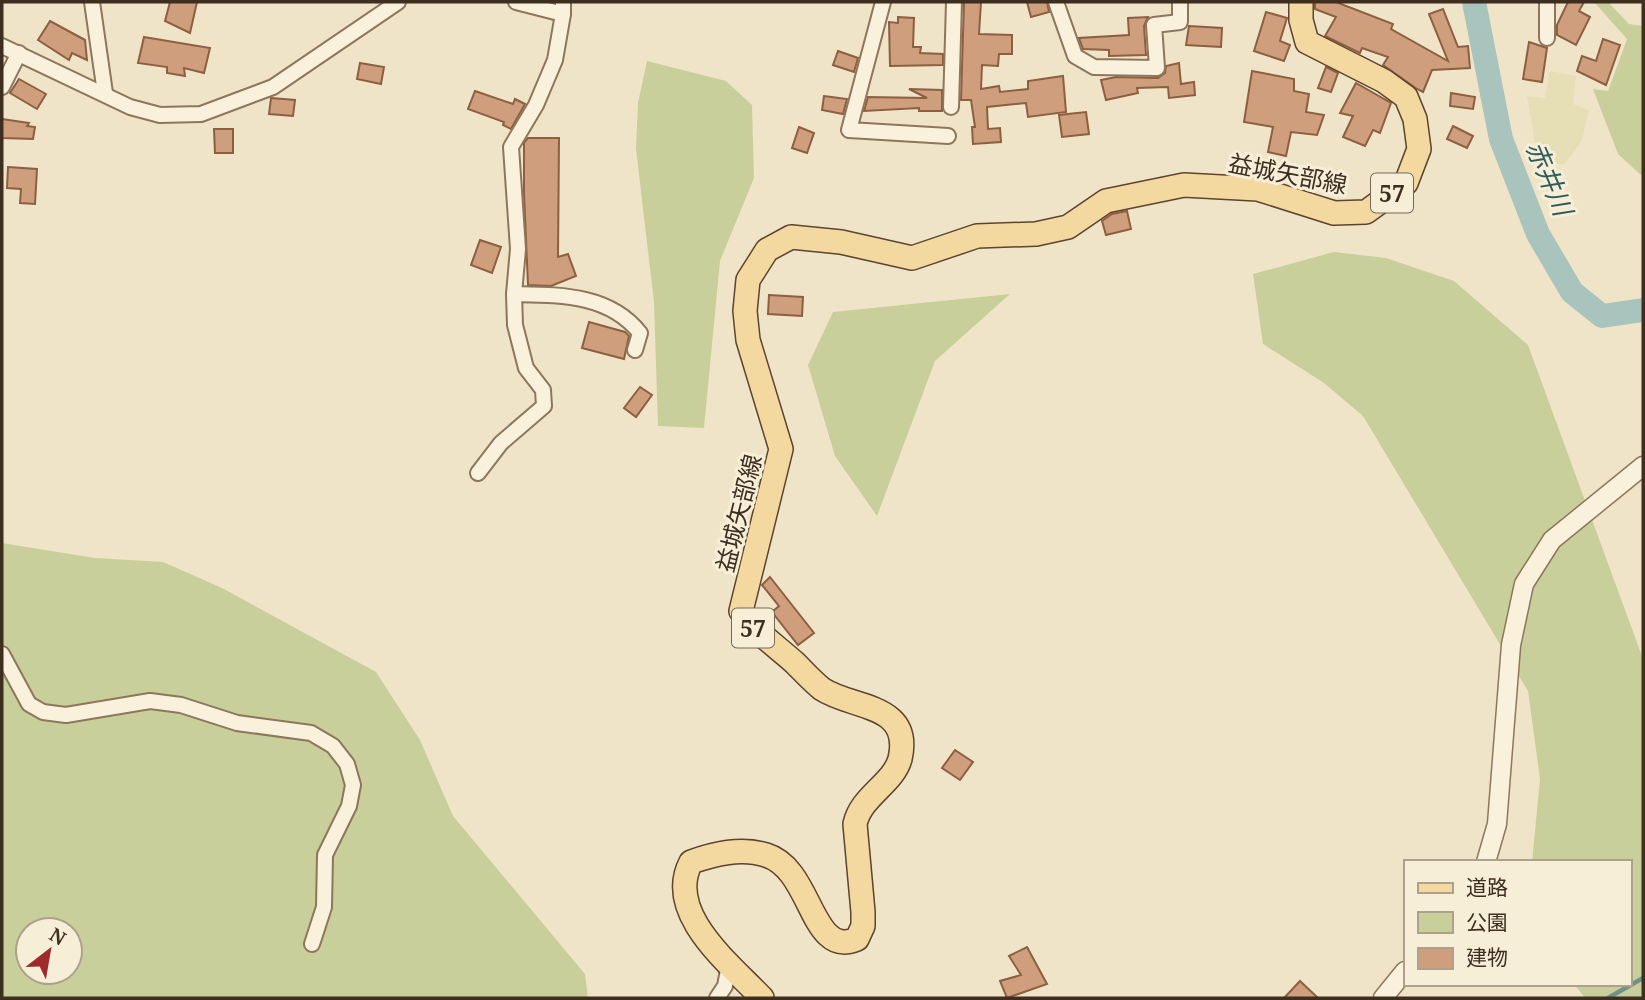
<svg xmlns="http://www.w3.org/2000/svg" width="1645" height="1000" font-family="'Noto Serif','Noto Sans JP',serif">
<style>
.farmland{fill:#e6deb5}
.green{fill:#c9cf9b;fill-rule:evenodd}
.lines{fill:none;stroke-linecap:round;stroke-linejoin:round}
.stream{stroke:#6f938a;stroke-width:4.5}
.river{stroke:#a9c4bc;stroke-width:24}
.building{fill:#cf9f7d;stroke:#8d5f41;stroke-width:2}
.minor-casing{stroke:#8d765c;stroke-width:18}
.tertiary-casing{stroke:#8d765c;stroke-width:21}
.primary-casing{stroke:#5b4430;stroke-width:26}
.minor{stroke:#faf1dc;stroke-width:14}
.tertiary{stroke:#faf1dc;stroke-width:18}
.primary{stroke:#f3d9a0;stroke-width:23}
.labels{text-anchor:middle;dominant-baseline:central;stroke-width:6;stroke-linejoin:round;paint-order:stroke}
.shield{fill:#f7eed8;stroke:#756857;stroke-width:2}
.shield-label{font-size:23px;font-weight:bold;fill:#3d2e20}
.street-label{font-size:24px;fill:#3d2e20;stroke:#f7eed8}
.water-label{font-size:26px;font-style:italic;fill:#2f5d5a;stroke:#f7eed8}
</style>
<rect width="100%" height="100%" fill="#f0e4c8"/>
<polygon class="farmland" points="1550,71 1576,76 1573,104 1589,110 1582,140 1564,165 1538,160 1527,96 1545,98"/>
<g class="green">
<polygon points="1594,2 1608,2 1629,24 1643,26 1642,176 1618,154 1593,89 1608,91 1627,39"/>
<polygon points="647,61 726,81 752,105 754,178 720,261 704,428 658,426 654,302 636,149 638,103"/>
<polygon points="1334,252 1386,258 1454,281 1528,345 1643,659 1643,998 1585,998 1574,984 1629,984 1629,862 1532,862 1540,779 1528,691 1363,416 1324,383 1263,344 1253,274"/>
<polygon points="1010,294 935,361 877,516 835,456 808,365 833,312"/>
<path d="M2,543L95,558L163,562L222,588L376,672L420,740L453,816L585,974L588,998H2ZM28,930H70V972H28Z"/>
</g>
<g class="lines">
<polyline class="stream" points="1608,998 1643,978"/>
<polyline class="river" points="1474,2 1501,139 1538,234 1572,292 1602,316 1643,310"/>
</g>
<g class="building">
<polygon points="170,2 197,2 190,33 165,21"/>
<polygon points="964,2 981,2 979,34 1012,35 1012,54 999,54 998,66 982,65 981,89 999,86 1000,92 1028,89 1028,81 1063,76 1066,112 1028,117 1026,103 987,107 988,129 1000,128 1001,142 973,144 972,127 975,127 971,100 961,100"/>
<polygon points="1027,2 1047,2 1049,12 1031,17"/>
<polygon points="1315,2 1336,2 1393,24 1391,29 1448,61 1429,14 1443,9 1458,47 1468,46 1470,68 1432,70 1423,92 1417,89 1383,65 1388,57 1362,48 1360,53 1325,36 1336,17 1315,9"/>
<polygon points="1568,2 1584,2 1579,11 1590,17 1576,45 1557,35 1557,25"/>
<polygon points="1266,12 1287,18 1280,41 1290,45 1284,61 1254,51"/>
<polygon points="898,17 914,18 913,47 921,47 920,53 943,54 943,65 890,66 889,22 898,23"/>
<polygon points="1148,17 1144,26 1146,55 1109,56 1109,50 1083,49 1079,38 1129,35 1128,18"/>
<polygon points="50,21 85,40 87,60 72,53 69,60 38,40"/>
<polygon points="1189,26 1222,28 1221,47 1186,45"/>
<polygon points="144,37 210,48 204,73 184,68 185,76 167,73 167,67 138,63"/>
<polygon points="1603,39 1620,45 1606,85 1577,71 1582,56 1596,61"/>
<polygon points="1529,42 1547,48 1542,82 1523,79"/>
<polygon points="838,51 858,58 854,72 833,65"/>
<polygon points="360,63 384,67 381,84 357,79"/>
<polygon points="1179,63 1181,84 1194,82 1195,95 1169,98 1168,87 1137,88 1138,93 1106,100 1101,80 1116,77 1158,78 1165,73 1166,66"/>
<polygon points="1326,67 1338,73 1331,92 1318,88"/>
<polygon points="1252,71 1294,79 1294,91 1309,94 1306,112 1324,115 1317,135 1291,132 1286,156 1268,152 1273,127 1244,122"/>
<polygon points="19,79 46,94 37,109 10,93"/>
<polygon points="1356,83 1391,103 1380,133 1373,130 1365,146 1343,137 1353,116 1340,113"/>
<polygon points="909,89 942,90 942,111 919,111 919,108 864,111 868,97 927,98"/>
<polygon points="475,91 513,104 515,99 525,104 511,129 503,125 504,122 468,109"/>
<polygon points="1451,93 1475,97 1473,109 1450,106"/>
<polygon points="824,96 847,99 843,114 822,110"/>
<polygon points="271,98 295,100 293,116 269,114"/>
<polygon points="1086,112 1089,134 1062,137 1059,115"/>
<polygon points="2,119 29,123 27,126 35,127 33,139 2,138"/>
<polygon points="1453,126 1473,136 1467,148 1447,139"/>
<polygon points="799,127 814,133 807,153 792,148"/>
<polygon points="214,129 233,129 233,153 215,153"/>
<polygon points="528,138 559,138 558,257 568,254 576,276 551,286 528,285 524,194 524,143"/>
<polygon points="8,167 37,169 35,204 20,203 21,189 7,188"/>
<polygon points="1127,211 1131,229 1106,235 1102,221 1112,214"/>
<polygon points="480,240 501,247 492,273 471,265"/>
<polygon points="769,295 803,297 802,316 768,314"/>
<polygon points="589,322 625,332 629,336 624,359 582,348"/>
<polygon points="640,387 652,395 636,417 624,408"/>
<polygon points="770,577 814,633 798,645 772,612 779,606 762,585"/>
<polygon points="955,750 973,762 960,780 942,768"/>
<polygon points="1027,947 1047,984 1007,998 1000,981 1021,975 1009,956"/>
<polygon points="1300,981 1318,998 1284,998"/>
</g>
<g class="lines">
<g class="minor-casing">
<g id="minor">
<polyline points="92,2 105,93"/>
<polyline points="516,2 563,14 563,2"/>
<polyline points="883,2 849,130 948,136"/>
<polyline points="1056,2 1075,56 1094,67 1157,68 1154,25 1180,22 1180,2"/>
<polyline points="1547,2 1547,38"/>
<polyline points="2,46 130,107 160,115 201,114 273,87 398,2"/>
<polyline points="2,87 19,53"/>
<polyline points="951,107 954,2"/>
<path d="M514,294C560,295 609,294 640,333L635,350"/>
<polyline points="478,473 501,443 544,406 543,390 526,368 515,325 514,294 518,249 511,147 536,105 555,60 563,14"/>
<polyline points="2,654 29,704 43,712 66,715 150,701 181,705 237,723 311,733 333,746 347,764 353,785 349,806 325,855 324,907 312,944"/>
<polyline points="717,998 725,986 729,965"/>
</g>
</g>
<g class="tertiary-casing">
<g id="tertiary">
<polyline points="1486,862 1497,824 1511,645 1524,584 1552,540 1643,466"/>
<polyline points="1383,998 1405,971"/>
</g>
</g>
<g class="primary-casing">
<path id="primary" d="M762,998C730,964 664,913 691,862C714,854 741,847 766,855C813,869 810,959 857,939L863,926V912L855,824C861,796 893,784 900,759C913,703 852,709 822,689C812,681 804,672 795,663C775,645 756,633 741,611L781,449L748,340L745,311L748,280L767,250L791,237L841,242L912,258L977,236L1036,234L1068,227L1106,201L1184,185L1258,189L1334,213L1366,212L1406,183L1419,149L1415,119L1406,97L1384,81L1307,42L1301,20V2"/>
</g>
<use href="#minor" class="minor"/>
<use href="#tertiary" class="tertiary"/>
<use href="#primary" class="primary"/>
</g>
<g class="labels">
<g class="shield">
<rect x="1371" y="173.5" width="42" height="39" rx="5"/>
<rect x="732" y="608.5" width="42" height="39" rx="5"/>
</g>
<g class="shield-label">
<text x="1392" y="193">57</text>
<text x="753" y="628">57</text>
</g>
<g class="street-label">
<text transform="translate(1288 173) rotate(11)">益城矢部線</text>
<text transform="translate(738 513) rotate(-76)">益城矢部線</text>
</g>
<g class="water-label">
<text transform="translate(1550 178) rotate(67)">赤井川</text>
</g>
</g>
<rect width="1645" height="1000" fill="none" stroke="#3d2e20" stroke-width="7"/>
<rect x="1404" y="860" width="228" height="126" fill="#f7eed8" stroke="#ada18e" stroke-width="2"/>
<rect x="1418" y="883" width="35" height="10" fill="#f3d9a0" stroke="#ada18e" stroke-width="2"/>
<text x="1466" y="895" font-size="21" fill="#3d2e20">道路</text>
<rect x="1418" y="912" width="35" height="21" fill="#c9cf9b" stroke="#ada18e" stroke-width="2"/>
<text x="1466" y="930" font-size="21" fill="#3d2e20">公園</text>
<rect x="1418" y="948" width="35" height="21" fill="#cf9f7d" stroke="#ada18e" stroke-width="2"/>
<text x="1466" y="965" font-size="21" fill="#3d2e20">建物</text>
<g transform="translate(49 951) rotate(31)"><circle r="33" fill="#f7eed8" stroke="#ada18e" stroke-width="2"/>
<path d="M0-5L12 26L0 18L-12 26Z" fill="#9e2a2b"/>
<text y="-10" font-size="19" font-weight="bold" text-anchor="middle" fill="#3d2e20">N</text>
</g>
</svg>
